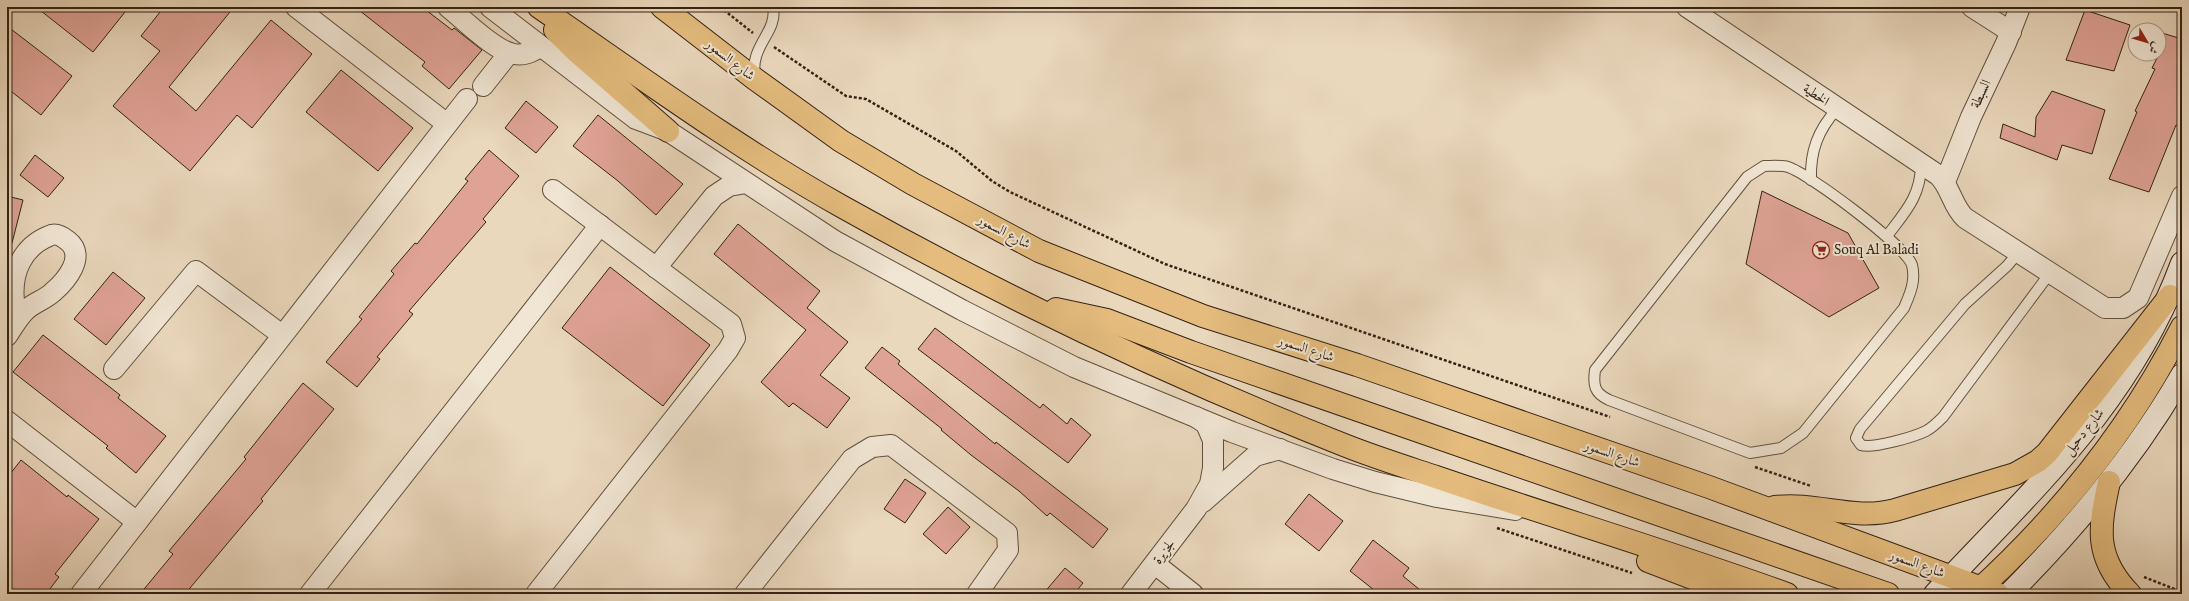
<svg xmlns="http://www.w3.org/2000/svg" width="2189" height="601" font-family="'IM FELL English',Amiri,serif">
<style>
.building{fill:#dfa396;stroke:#332213}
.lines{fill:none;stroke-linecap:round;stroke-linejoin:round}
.lane-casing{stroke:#61503e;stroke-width:12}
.street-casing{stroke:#61503e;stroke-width:22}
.secondary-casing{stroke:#332213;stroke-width:24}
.primary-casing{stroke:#332213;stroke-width:24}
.path{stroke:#332213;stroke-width:2.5;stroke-dasharray:3 2;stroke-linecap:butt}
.lane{stroke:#f1e6d4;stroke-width:10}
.street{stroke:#f1e6d4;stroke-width:20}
.secondary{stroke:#f1e6d4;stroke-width:22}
.primary{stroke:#e5bc7e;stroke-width:22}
.labels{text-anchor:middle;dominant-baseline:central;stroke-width:4;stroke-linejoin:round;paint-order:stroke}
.street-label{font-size:14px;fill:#332213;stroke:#f1e6d4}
.poi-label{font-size:14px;fill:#332213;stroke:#f1e6d4;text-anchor:start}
</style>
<rect width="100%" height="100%" fill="#ead8bd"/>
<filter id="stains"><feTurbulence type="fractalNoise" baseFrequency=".005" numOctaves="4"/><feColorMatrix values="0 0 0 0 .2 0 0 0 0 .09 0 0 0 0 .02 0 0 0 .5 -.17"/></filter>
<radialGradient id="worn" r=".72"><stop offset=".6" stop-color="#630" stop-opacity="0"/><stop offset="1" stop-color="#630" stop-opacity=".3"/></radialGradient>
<g class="building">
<polygon points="36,7 129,7 93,52"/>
<polygon points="164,7 234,7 169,87 196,111 271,20 312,54 252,128 237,115 190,171 113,106 160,51 141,36"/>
<polygon points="355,7 422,7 452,30 454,28 482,50 449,89 422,66 425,62"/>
<polygon points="2085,10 2130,25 2114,71 2066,60"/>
<polygon points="7,26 72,76 41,115 7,88"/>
<polygon points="2162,33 2182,39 2182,128 2176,125 2149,192 2109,179 2137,112 2135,111 2155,69 2152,68 2159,54 2159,41"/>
<polygon points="341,70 413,128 378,171 306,112"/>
<polygon points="2052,91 2105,110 2092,154 2062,145 2057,160 2000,138 2003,124 2035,137 2036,117"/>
<polygon points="526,101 558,127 536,153 505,128"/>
<polygon points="598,115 683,184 656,215 618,181 573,146"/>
<polygon points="489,150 519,176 483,219 486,222 409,311 413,314 377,357 380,359 357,387 326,362 362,319 359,317 394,274 391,271 415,243 417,244 468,181 465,179"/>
<polygon points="35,155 64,178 48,197 20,175"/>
<polygon points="1762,191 1848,233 1879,288 1829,317 1746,264"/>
<polygon points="7,196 23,200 12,243 7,243"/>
<polygon points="738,224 820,291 807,308 848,342 820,375 850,398 827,428 793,403 789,407 761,382 806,330 714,254"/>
<polygon points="610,267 710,345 663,406 562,328"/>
<polygon points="113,272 145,298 106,345 74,319"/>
<polygon points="935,328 1040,408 1043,404 1067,424 1071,418 1091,435 1068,463 918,349"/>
<polygon points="43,335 120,395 118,398 166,436 136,473 106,448 108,446 13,372"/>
<polygon points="882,347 900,361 898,364 995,444 996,442 1108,529 1093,548 1050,513 1047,516 1019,491 971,455 941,430 942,429 865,368"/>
<polygon points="303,383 334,409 261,499 263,501 185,594 140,594 173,554 169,551 246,459 244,457"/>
<polygon points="21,460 67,497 68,495 99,519 55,574 59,577 46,594 7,594 7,478"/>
<polygon points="905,479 926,493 905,523 884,509"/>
<polygon points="1309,494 1343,521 1319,551 1285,524"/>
<polygon points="948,507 970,527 946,554 923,534"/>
<polygon points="1373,540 1409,568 1403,576 1425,594 1379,594 1350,571"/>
<polygon points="1065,568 1083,583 1074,594 1043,594"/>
</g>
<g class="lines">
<g class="lane-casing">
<g id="lane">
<path d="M755,78C749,45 778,33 773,7"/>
<path d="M1764,166C1772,166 1781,165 1788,167C1808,173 1906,246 1912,265C1916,281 1910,294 1904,308L1803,433L1781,448L1750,453L1609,400C1594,393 1593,385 1595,370L1747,177Z"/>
<path d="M1811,180C1810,151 1818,130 1837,109"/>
<path d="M1887,236C1905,212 1921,196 1921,164"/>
<path d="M2018,253L2007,266L1965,304L1860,429L1856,438L1861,445C1872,449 1914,437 1926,431C1932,428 1938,422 1943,417L2050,273"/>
</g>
</g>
<g class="street-casing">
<g id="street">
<polyline points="296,7 447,124"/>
<path d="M448,7C464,20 495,51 514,54C524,56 532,52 540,47"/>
<polyline points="490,7 636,119 668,131 835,241 962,310 1074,367 1232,432 1333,469 1375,482 1437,497 1515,510"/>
<path d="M1687,7L1938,175C1951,187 1952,206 1965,218L2105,308H2123L2138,298L2182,196"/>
<polyline points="1972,7 2011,32"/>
<polyline points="483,86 509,53"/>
<polyline points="1945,182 1971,117 2006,43 2020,7"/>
<polyline points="656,268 714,196 729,186 746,183"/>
<path d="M7,310L14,301C11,273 22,247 49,236C56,232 63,237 68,241C87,256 66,281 53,292C45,300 32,303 25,311C18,318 13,327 7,336"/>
<polyline points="114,369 196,271 282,335"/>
<polyline points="7,421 137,522"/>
<polyline points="1203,502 1255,456 1280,449"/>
<polyline points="1155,564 1193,594"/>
<polyline points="81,594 467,99"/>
<polyline points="310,594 600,225"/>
<polyline points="536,594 728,350 735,338 731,324 553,190"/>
<polyline points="745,594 852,459 872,447 891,445 1007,533 1008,550 977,594"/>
<polyline points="1131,594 1196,509 1210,484 1213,468 1213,440 1206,424 1196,417"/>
</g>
</g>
<g class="secondary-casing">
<g id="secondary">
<path d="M1935,594C2033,489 2131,402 2182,263"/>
<path d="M2009,594C2075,528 2135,456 2182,375"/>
</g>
</g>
<g class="primary-casing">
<g id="primary">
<path d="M539,7C638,75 736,147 841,206C1003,297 1172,377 1344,445C1374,457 1406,467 1436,477C1553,517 1671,552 1787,594"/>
<polyline points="662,7 755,79 841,141 913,184 1039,251 1203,316 1357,365 1709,487 1998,594"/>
<polyline points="555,30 576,51 668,131"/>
<polyline points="1056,309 1107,320 1191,352 1888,594"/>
<path d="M2109,482C2099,528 2094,557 2130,594"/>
<path d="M1775,507C1817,502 1854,521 1895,510L2015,474L2038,461L2047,453L2170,296"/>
<polyline points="1648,561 1734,594"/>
<path d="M1974,594C2058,518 2130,429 2182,327"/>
</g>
</g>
<g class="path">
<polyline points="720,7 753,33"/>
<polyline points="774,47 846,96 866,99 956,151 992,181 1010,192 1165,264 1610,417"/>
<polyline points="1755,467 1811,486"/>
<polyline points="1497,528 1632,573"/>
<polyline points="2144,577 2182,592"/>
</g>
<use href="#lane" class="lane"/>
<use href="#street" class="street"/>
<use href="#secondary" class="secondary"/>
<use href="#primary" class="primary"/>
</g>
<defs>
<g id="supermarket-ring" transform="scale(0.9)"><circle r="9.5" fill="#f1e6d4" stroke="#8f2418" stroke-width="1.5"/><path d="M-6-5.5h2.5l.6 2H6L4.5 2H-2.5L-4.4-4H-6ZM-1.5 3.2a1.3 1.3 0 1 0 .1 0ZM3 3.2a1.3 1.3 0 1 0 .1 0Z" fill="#8f2418"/></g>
</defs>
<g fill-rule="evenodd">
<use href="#supermarket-ring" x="1821" y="250"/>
</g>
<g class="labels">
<g class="street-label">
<text transform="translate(730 60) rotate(38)">شارع السمور</text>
<text transform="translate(1981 94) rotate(-65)">السبطة</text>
<text transform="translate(1816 95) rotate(34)">الخطية</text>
<text transform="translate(1004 232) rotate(28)">شارع السمور</text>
<text transform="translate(1306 349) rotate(18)">شارع السمور</text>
<text transform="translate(2084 432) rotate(-51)">شارع دحيل</text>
<text transform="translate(1612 454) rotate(19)">شارع السمور</text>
<text transform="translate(1164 552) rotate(-53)">لجزيرة</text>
<text transform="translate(1917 564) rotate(20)">شارع السمور</text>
</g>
<g class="poi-label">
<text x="1834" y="250">Souq Al Baladi</text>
</g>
</g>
<rect width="2189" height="601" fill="none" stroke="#ead8bd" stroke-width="24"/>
<rect x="8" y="8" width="2173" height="585" fill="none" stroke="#332213" stroke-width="2"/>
<rect x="12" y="12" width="2165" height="577" fill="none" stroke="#332213"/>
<g transform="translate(2147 42) rotate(128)"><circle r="19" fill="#f1e6d4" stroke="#a59887"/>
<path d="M0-3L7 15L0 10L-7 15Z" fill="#8f2418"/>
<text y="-6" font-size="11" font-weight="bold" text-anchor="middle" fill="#332213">ش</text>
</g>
<rect width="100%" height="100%" filter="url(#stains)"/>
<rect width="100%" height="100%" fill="url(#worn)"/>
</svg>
